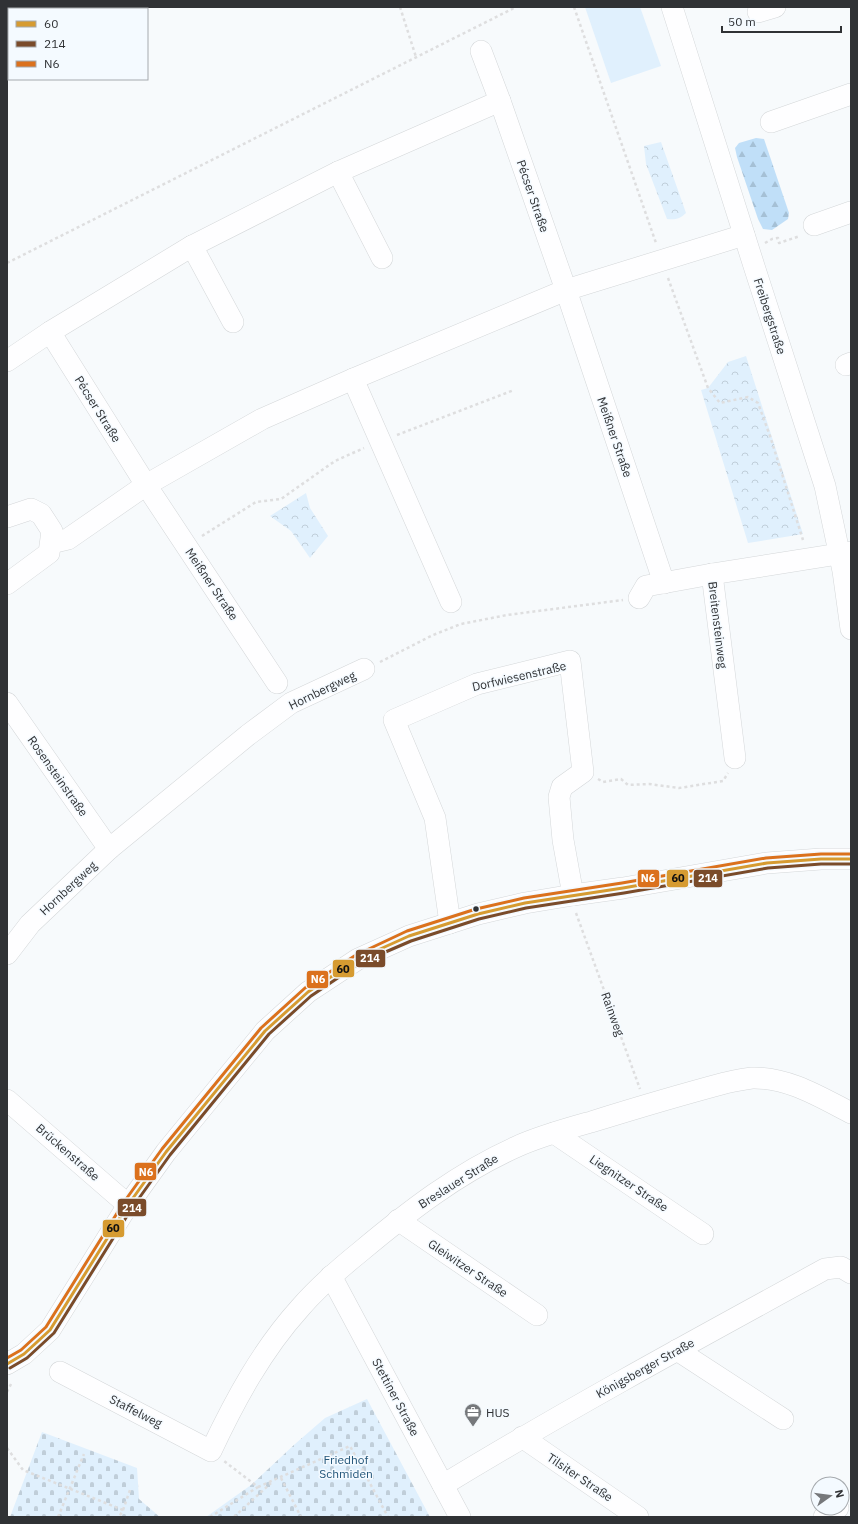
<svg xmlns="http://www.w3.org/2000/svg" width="858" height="1524" font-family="'IBM Plex Sans',sans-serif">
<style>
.forest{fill:url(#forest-firs)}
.cemetery{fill:url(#cemetery-stones)}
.park{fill:url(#park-crowns)}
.pitch{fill:#e0f0fd}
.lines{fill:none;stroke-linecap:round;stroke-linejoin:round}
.minor-casing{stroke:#d4d7d9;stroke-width:22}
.path{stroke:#dededf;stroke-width:2.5;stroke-dasharray:3 3;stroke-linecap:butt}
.minor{stroke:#fefeff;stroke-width:21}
.bus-1-casing{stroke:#f4faff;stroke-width:6}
.bus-2-casing{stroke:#f4faff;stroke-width:6}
.bus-3-casing{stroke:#f4faff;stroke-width:6}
.bus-1{stroke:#d69b31;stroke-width:3}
.bus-2{stroke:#7a4b2a;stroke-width:3}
.bus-3{stroke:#db711d;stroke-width:3}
.bus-dot{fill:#303235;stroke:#f4faff;stroke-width:1.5}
.labels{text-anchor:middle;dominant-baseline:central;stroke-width:3;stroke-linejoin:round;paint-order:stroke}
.street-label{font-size:12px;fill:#303235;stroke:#f4faff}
.poi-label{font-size:12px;fill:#303235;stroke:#f4faff;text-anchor:start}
.park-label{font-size:12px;fill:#23567a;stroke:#f4faff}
.line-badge{stroke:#f4faff;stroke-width:1.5}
.badge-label{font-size:11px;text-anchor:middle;font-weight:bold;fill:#fff}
.pale-badge-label{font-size:11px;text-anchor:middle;font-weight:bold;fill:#111}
</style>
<defs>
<pattern id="forest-firs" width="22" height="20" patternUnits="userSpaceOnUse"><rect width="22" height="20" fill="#c0dff8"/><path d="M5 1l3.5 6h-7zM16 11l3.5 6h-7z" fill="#a5c0d5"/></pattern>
<pattern id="cemetery-stones" width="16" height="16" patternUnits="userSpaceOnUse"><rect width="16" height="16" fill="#e0f0fd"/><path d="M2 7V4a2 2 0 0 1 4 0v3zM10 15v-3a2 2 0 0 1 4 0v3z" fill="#c0ced9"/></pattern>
<pattern id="park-crowns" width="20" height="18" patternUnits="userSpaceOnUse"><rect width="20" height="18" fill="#e0f0fd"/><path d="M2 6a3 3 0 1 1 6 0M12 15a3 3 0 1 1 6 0" fill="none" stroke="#c0ced9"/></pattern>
</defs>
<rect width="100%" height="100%" fill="#f7fafc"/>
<polygon class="forest" points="756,138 764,139 789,213 788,219 772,230 763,229 758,219 737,157 735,148 739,143"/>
<g class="cemetery">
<polygon points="367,1399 430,1517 206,1517 251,1485 295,1444 325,1418"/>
<polygon points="42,1432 137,1468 139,1499 160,1517 10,1517"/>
</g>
<g class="park">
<path d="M661,142L686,213C680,219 675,220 667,219L646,164L644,146Z"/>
<polygon points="746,356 803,534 748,543 701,390 708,388 728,362"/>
<polygon points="306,493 310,508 328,536 310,558 291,531 270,516"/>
</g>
<polygon class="pitch" points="585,7 640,7 661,66 611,83"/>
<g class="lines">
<g class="minor-casing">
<g id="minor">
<polyline points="672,7 754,266 825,486 843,571 851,629"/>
<polyline points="758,12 775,7"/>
<polyline points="481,51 500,101"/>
<polyline points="771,122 851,94"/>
<polyline points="338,172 382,258"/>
<polyline points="814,225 851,212"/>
<polyline points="192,246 233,322"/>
<polyline points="50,332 146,485 277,683"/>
<polyline points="7,361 50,332 192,246 338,172 500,101 566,290 664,583"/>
<polyline points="846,365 851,363"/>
<polyline points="353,379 451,602"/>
<polyline points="7,517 31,509 41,514 52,531 49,553 7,584"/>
<polyline points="51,543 68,539 146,485 262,419 353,379 566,290 744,235"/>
<polyline points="712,574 735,758"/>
<polyline points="639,598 646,586 712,574 851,552"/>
<polyline points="7,703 109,849"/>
<polyline points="450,923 435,818 394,720 477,684 570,661 583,772 562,787 559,797 563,840 573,895"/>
<polyline points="7,954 30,924 109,849 248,735 291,703 364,669"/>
<polyline points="7,1100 128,1205"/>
<polyline points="554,1133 703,1234"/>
<polyline points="398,1220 537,1315"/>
<polyline points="331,1276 460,1517"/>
<polyline points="677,1350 783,1419"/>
<polyline points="7,1364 24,1354 50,1330 128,1205 166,1152 265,1031 308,992 358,959 409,936 478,914 525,903 573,895 623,888 767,863 821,859 851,859"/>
<path d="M60,1372L211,1451C235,1400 262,1350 300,1308C318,1287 339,1269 360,1252C409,1211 458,1173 516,1147C540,1136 566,1129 591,1122C636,1108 680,1095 725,1083C734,1081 743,1079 752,1078C788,1077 820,1097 851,1113"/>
<polyline points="522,1437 638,1517"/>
<path d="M443,1485C568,1409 697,1339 825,1269L841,1267L851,1273"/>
<polyline points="824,1517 838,1508"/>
</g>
</g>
<g class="path">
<polyline points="400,7 416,57"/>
<polyline points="574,7 656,243"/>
<polyline points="765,243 772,239 778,238 779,243 800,236"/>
<polyline points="7,263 516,7"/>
<polyline points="668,278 708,388 720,403 748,397 758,403 770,436 803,540"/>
<polyline points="397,435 514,390"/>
<polyline points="202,536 256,502 281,499 335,461 364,448"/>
<polyline points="380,662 433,635 461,624 507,615 623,600"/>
<polyline points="598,779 603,782 621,779 628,785 649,784 679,788 723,781 728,773"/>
<polyline points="576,913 640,1089"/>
<polyline points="7,1392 12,1382"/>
<polyline points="7,1448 23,1470 123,1510 119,1517"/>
<polyline points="281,1478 301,1517"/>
<polyline points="258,1487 350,1446 388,1517"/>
<polyline points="123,1510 130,1490"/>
<polyline points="58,1517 84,1454"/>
<polyline points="210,1517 258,1487 224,1461"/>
<polyline points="234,1517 271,1483"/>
</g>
<use href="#minor" class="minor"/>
<g class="bus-1-casing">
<polyline id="bus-1" points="7,1364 24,1354 50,1330 128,1205 166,1152 265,1031 308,992 358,959 409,936 478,914 525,903 623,888 767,863 821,859 851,859"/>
</g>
<g class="bus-2-casing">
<polyline id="bus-2" points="10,1368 27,1358 54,1333 132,1208 170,1155 269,1034 311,996 360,963 411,941 479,919 526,908 624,893 768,868 821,864 851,864"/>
</g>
<g class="bus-3-casing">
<polyline id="bus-3" points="7,1358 21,1350 46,1327 124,1202 162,1149 261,1028 305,988 356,955 407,931 476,909 524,898 622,883 766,858 821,854 851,854"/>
</g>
<use href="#bus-1" class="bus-1"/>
<use href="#bus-2" class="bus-2"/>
<use href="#bus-3" class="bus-3"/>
</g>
<defs>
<g id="office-pin" transform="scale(0.9)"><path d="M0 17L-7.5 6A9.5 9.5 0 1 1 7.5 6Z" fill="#76787b" stroke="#f4faff"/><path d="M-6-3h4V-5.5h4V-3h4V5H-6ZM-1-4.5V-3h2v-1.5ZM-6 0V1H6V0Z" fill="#fff"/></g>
</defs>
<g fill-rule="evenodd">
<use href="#office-pin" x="473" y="1412"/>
</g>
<circle class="bus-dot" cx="476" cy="909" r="3.5"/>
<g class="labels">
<g class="street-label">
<text transform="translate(533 196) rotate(71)">Pécser Straße</text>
<text transform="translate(770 316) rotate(72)">Freibergstraße</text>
<text transform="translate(98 409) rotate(58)">Pécser Straße</text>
<text transform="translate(615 437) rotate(71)">Meißner Straße</text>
<text transform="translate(212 584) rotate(56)">Meißner Straße</text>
<text transform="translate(718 625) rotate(83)">Breitensteinweg</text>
<text transform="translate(519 676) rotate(-13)">Dorfwiesenstraße</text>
<text transform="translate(322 690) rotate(-26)">Hornbergweg</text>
<text transform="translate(58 776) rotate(55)">Rosensteinstraße</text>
<text transform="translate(68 888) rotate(-43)">Hornbergweg</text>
<text transform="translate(613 1014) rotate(70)">Rainweg</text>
<text transform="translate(68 1152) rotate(41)">Brückenstraße</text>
<text transform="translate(458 1181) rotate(-32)">Breslauer Straße</text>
<text transform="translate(629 1183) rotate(34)">Liegnitzer Straße</text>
<text transform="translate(468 1268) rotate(34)">Gleiwitzer Straße</text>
<text transform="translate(645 1368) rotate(-29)">Königsberger Straße</text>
<text transform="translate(396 1397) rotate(62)">Stettiner Straße</text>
<text transform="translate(136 1411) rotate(27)">Staffelweg</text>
<text transform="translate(580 1477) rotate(34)">Tilsiter Straße</text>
</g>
<g class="poi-label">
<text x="486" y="1412">HUS</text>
</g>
<g class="park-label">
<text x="346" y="1459">Friedhof<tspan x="346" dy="14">Schmiden</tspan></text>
</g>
</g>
<g class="line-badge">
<rect x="693" y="869" width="30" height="19" rx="4" fill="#7a4b2a"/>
<rect x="637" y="869" width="23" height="19" rx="4" fill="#db711d"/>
<rect x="666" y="869" width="23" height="19" rx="4" fill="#d69b31"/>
<rect x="355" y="949" width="31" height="19" rx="4" fill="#7a4b2a"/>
<rect x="332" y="959" width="23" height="19" rx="4" fill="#d69b31"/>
<rect x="306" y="970" width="23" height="19" rx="4" fill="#db711d"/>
<rect x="134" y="1162" width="23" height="19" rx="4" fill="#db711d"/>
<rect x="117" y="1198" width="30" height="19" rx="4" fill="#7a4b2a"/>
<rect x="102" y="1219" width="23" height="19" rx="4" fill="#d69b31"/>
</g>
<g class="badge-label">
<text x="708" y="882">214</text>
<text x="648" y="882">N6</text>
<text x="370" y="962">214</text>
<text x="318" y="983">N6</text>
<text x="146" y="1176">N6</text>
<text x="132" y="1212">214</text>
</g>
<g class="pale-badge-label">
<text x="678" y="882">60</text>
<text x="343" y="973">60</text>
<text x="113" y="1232">60</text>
</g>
<rect width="858" height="1524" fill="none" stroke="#303235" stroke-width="16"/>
<rect x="8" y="8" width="140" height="72" fill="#f4faff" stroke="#a6aaae"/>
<rect x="16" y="21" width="20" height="6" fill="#d69b31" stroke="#a6aaae"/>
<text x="44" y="28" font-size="12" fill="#303235">60</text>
<rect x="16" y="41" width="20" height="6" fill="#7a4b2a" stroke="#a6aaae"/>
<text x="44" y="48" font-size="12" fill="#303235">214</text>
<rect x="16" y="61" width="20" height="6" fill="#db711d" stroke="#a6aaae"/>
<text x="44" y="68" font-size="12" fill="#303235">N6</text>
<g transform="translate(830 1496) rotate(76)"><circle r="19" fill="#f4faff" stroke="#a6aaae"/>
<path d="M0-3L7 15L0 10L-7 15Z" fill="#76787b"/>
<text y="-6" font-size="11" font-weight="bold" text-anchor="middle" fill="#303235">N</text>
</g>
<path d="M722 26v6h119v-6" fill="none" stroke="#303235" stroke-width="2"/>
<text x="728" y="26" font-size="12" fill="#303235" stroke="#f4faff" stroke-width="3" paint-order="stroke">50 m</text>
</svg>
